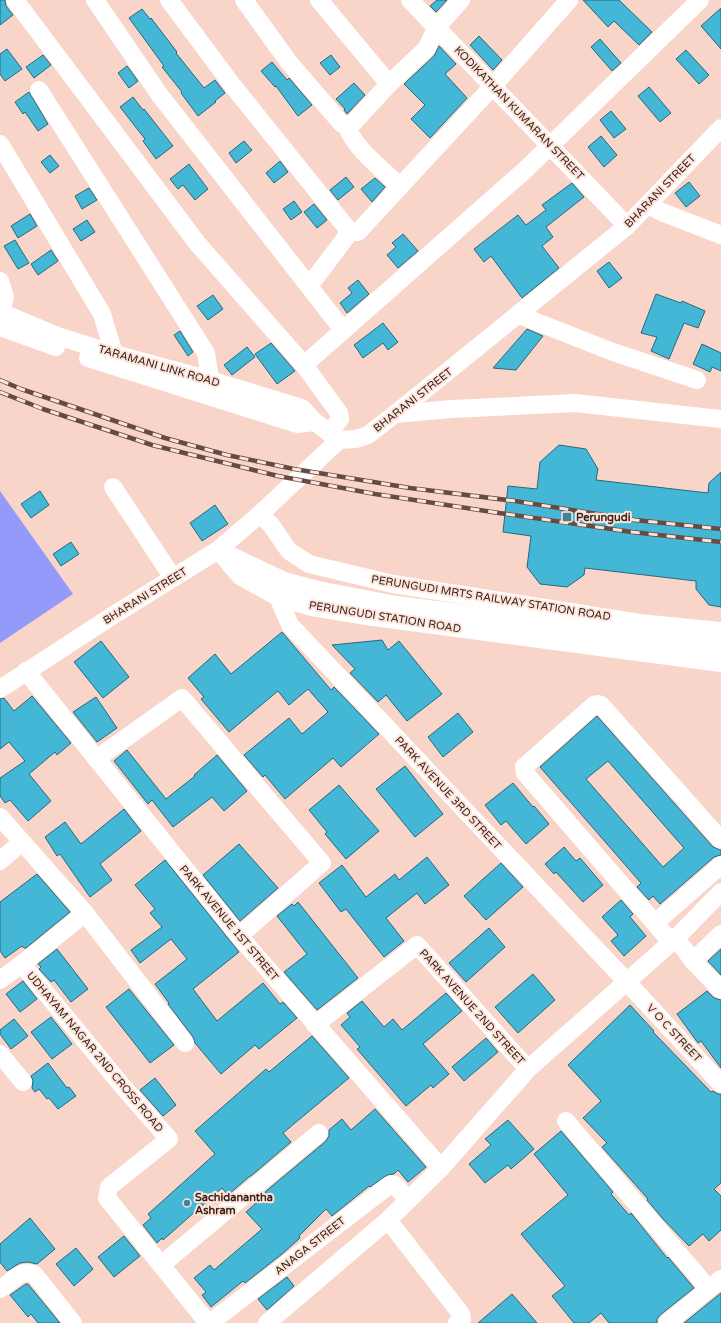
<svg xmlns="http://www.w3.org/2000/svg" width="721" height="1323" font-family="'Varela Round',sans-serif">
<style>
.water{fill:#939af9}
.building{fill:#45b7d6;stroke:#246a7d;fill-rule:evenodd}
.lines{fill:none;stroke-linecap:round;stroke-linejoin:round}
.minor{stroke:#fff;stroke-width:18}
.rail-casing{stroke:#654b43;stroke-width:4.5}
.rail{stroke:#fde5dc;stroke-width:3;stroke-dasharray:9;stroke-linecap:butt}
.poi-dot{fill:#428395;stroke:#fde5dc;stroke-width:1.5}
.labels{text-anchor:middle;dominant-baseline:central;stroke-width:4;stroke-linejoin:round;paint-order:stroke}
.street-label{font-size:11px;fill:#37211a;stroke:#fde5dc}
.poi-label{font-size:11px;font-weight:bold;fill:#37211a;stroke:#fde5dc;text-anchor:start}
</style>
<rect width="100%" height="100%" fill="#f9d4c8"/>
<polygon class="water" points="0,491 73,594 0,643"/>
<g class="building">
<polygon points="0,0 5,0 6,6 13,15 0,25"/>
<polygon points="437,0 447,0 436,12 430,6"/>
<polygon points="583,0 619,0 652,32 639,45 614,21 608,27"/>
<polygon points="721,8 721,49 701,26"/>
<polygon points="142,9 150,19 151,18 177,52 176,53 204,88 215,80 225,93 215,101 216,102 198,116 181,93 182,92 162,67 164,66 129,18"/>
<polygon points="479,36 502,60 493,70 470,45"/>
<polygon points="600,39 621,63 612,71 591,47"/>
<polygon points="439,46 456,64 445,74 467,98 430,138 411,119 425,105 404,84 434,56"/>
<polygon points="7,49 22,69 5,81 0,74 0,54"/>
<polygon points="686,50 709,75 699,84 676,59"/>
<polygon points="43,55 51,65 34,78 26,67"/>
<polygon points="331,55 340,67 330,75 320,63"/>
<polygon points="272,62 287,80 289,78 312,105 298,116 276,86 275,87 261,71"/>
<polygon points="127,66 138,81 129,88 118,73"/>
<polygon points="354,83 365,95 347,114 344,110 345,109 336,99"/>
<polygon points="649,87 671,113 660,122 638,96"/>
<polygon points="29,92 48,124 38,131 25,112 23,114 15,102"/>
<polygon points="133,97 143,110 144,109 173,146 156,159 143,141 145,139 120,107"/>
<polygon points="611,111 626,129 614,138 600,120"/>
<polygon points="601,136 617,155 604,167 588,147"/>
<polygon points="244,141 252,150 236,163 229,153"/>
<polygon points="50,155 59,166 50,173 41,162"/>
<polygon points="280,161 288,172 274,183 266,173"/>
<polygon points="189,164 208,189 195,200 183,185 178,189 170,179"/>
<polygon points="346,177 354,187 338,200 330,190"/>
<polygon points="375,178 385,187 372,202 361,189"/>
<polygon points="689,182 700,196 686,207 675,193"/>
<polygon points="572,183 584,197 546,227 553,237 542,246 559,268 522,298 491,256 484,262 474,249 518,215 526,225 546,210 542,205"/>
<polygon points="89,188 97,200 82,209 75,196"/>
<polygon points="294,201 302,212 291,220 283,209"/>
<polygon points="314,204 327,220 317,228 304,212"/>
<polygon points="30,214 37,226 18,238 11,226"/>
<polygon points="87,220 95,232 81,241 73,229"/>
<polygon points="403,234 418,251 398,268 387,255 396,247 392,243"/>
<polygon points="15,240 29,263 18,269 4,246"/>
<polygon points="51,250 58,261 38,275 31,264"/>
<polygon points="609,262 622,278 609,288 597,271"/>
<polygon points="358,280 369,294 347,313 340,303 352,293 348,288"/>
<polygon points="656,294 681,303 682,301 705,311 698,328 684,323 669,359 651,351 657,337 641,333"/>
<polygon points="213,295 223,309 208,320 197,306"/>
<polygon points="383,323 398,342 388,350 383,343 363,358 354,345"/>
<polygon points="527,329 543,336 516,370 493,368"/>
<polygon points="180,331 193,352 188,356 174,335"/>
<polygon points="271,343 295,371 277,384 255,354"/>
<polygon points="702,344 721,353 721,371 712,367 710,372 693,364"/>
<polygon points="247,347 255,357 232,375 224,365"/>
<polygon points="559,445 586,449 598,469 596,480 708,493 709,483 721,472 721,607 709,605 696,589 696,581 585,568 584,575 567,587 540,584 527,567 531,536 503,532 508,486 537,489 540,462"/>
<polygon points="40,491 49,505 31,518 21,504"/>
<polygon points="215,505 228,524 202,541 190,523"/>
<polygon points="71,542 79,554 61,566 53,554"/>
<polygon points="282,632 331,690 334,687 379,734 341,767 333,758 285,799 265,775 263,777 244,755 289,718 302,734 328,712 308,689 289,705 278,691 229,732 201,699 204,697 188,678 215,654 231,674"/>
<polygon points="382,640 388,650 399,641 442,694 407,721 386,695 378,702 350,673 355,669 332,645"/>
<polygon points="101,641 129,677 103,698 74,662"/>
<polygon points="32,696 71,743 57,755 55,752 29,774 51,801 28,821 10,800 5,803 0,796 0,778 25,761 9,742 0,749 0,699 4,698 14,711"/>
<polygon points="96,697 117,728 97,742 73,712"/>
<polygon points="458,713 473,732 443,757 428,737"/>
<path d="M597,716L713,847L721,850V855L714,857L660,904L653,896L649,900L637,887L641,883L540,767ZM608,761L684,848L663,867L586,779Z"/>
<polygon points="127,750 166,799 195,776 194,775 217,755 247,791 224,811 212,797 173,827 152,800 148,804 114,761"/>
<polygon points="405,766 443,814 415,837 376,789"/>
<polygon points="513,783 533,807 534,806 549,824 526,844 506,821 501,825 485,805"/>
<polygon points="339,785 379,831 346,859 325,834 327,832 309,810"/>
<polygon points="124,809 141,831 100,864 112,880 90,897 60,854 57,856 45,837 65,822 81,844"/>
<polygon points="239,844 278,888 240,921 203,875"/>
<polygon points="564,847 576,861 580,858 603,885 583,902 556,872 554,874 545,864"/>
<polygon points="427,857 449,885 425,904 417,893 386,918 404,941 384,957 346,909 341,912 319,883 342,865 366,897 395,874 399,880"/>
<polygon points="165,860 239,952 193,989 217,1021 263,983 280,1004 283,1002 297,1018 259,1049 255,1045 221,1074 195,1043 193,1037 168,1004 169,1003 155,984 187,959 171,939 140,963 131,950 162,927 150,913 155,909 135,885"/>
<polygon points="501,863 523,887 486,920 464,896"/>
<polygon points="37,874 70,912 26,948 24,948 22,946 5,958 0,951 0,902"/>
<polygon points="621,900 633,914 630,917 646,936 624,956 611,941 618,935 602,917"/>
<polygon points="298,902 358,978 317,1010 284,972 307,954 277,916 292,904 294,906"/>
<polygon points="489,928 505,947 466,982 449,963"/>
<polygon points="57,949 88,989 71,1002 54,980 51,982 39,969 41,967 38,964"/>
<polygon points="721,949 721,975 708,961"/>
<polygon points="533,974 555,1000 518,1033 495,1007"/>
<polygon points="23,981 37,999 20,1012 6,994"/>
<polygon points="129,989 174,1045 150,1063 106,1007"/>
<polygon points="707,991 714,998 721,1000 721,1068 701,1041 698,1043 677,1014"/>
<polygon points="446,993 462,1011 423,1044 449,1074 433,1088 431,1085 406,1106 357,1049 360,1047 341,1025 350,1017 347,1013 362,1001 384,1027 393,1019 402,1030"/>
<polygon points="630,1005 654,1031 653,1032 711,1092 713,1091 718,1094 721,1094 721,1183 714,1189 721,1196 721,1230 709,1241 703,1234 689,1246 663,1219 647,1200 648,1199 602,1147 607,1143 583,1118 601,1101 568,1065"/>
<polygon points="51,1017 72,1044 52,1059 31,1032"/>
<polygon points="14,1019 28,1036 11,1049 0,1034 0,1030"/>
<polygon points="312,1036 349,1078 283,1133 291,1142 251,1176 250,1176 228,1195 222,1188 163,1240 162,1238 157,1243 143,1225 151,1218 148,1214 215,1154 195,1131 266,1069 269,1072"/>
<polygon points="486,1038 498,1052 464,1081 452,1067"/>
<polygon points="48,1063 67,1088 69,1087 76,1096 58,1109 49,1098 47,1099 39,1089 35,1092 32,1088 33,1081 31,1076"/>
<polygon points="155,1078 176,1105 163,1116 140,1090"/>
<polygon points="375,1109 426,1167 408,1182 398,1170 394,1174 387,1175 370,1187 369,1186 332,1216 326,1209 299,1236 300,1238 282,1254 245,1283 243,1281 211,1307 202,1295 206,1292 194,1278 210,1265 214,1270 262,1229 246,1212 266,1194 265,1192 326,1141 329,1136 329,1130 342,1119 351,1130"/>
<polygon points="508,1120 534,1149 511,1169 508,1165 485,1183 469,1164 491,1145 485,1139"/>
<polygon points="561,1131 613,1192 611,1194 629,1215 631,1213 667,1258 668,1257 694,1288 660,1315 657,1319 657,1323 609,1323 601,1313 589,1323 574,1323 552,1296 565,1286 521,1234 568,1195 534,1154"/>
<polygon points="30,1218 55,1249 37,1264 28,1262 20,1263 7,1271 0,1262 0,1244"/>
<polygon points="124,1236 140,1256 114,1277 98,1257"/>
<polygon points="76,1248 93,1269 74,1286 56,1264"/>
<polygon points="287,1277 294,1286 267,1310 258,1299"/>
<polygon points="26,1284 28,1284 60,1323 38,1323 31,1314 28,1317 10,1295"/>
<polygon points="721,1293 721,1323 684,1323"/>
<polygon points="512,1294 537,1323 478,1323"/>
</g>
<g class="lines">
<g class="minor">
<polyline points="15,0 197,243 304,365 339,413 340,419 329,433"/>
<polyline points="95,0 159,94 343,330"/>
<polyline points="169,0 233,86 350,232 358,232 493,86 569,0"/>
<polyline points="244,0 288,61 341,123 347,127 354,122 389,84 427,48 436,28 461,0"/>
<polyline points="319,0 389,84"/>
<polyline points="410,0 627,226"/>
<polyline points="39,90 206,353 210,380"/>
<path d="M347,127C355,149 383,170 400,186"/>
<polyline points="0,144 102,314 114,354"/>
<polyline points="648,204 659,211 721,235"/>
<polyline points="0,281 5,297 1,312"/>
<polyline points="309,286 350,232"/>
<polyline points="0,312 58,336 114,354 210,380 302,408 315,422 339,440"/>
<polyline points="519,315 613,352 697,380"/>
<polyline points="0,327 56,347"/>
<polyline points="88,358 297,424 315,422"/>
<polyline points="304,365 524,171 700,0"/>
<polyline points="395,414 452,409 575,403 721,419"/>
<polyline points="113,487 173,578"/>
<polyline points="260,514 271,525 289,551 309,564 393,584 640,623 721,631"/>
<polyline points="218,550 240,576 278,597 312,607 373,617 721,663"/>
<polyline points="223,552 284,581 318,590 396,605 721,645"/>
<polyline points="278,597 290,625 627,982 721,1084"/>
<polyline points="26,671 239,936 441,1168"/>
<polyline points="0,689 112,616 218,550 260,514 339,440 356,439 368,435 395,414 627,226 721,128"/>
<polyline points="96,759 182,698 322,863 239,936"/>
<polyline points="0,817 85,913 185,1043"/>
<polyline points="0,861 22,842"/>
<polyline points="655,923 721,865"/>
<polyline points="675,939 685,950 693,961 721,990"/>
<polyline points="672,943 525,773 524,767 594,705 598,704 601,705 721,840"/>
<polyline points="693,961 721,934"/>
<polyline points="22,964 124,1088 169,1139 109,1187 107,1198 208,1323"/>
<polyline points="0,980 22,964 85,913"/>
<polyline points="315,1025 417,945 528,1069"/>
<polyline points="0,1054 23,1082"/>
<polyline points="566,1121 708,1288"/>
<polyline points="388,1220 461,1314 462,1318 457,1323"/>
<polyline points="161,1265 319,1133"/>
<path d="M0,1289C13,1282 18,1269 34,1274L73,1323"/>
<polyline points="210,1323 388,1186 392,1184 395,1185 408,1200"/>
<polyline points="267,1323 388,1220 441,1168 528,1069 675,939 721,892"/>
<polyline points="667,1323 721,1279"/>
</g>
<g class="rail-casing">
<g id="rail">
<polyline points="0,380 21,389 165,438 227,455 294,469 410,488 515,501 635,520 721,529"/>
<polyline points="0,392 43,409 152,445 278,476 375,494 499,513 632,532 721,542"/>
</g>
</g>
<use href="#rail" class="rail"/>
</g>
<g class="poi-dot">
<rect x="562" y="512" width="10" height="10" rx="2"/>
<circle cx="187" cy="1203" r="4"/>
</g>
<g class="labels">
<g class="street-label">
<text transform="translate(519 113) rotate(46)">KODIKATHAN KUMARAN STREET</text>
<text transform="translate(660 191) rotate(-46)">BHARANI STREET</text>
<text transform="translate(159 366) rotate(16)">TARAMANI LINK ROAD</text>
<text transform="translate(413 400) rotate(-38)">BHARANI STREET</text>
<text transform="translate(145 596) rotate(-32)">BHARANI STREET</text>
<text transform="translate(491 598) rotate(9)">PERUNGUDI MRTS RAILWAY STATION ROAD</text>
<text transform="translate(385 617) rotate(9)">PERUNGUDI STATION ROAD</text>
<text transform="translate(448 793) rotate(47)">PARK AVENUE 3RD STREET</text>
<text transform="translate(229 923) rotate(50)">PARK AVENUE 1ST STREET</text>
<text transform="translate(472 1007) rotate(48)">PARK AVENUE 2ND STREET</text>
<text transform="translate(674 1033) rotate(47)">V O C STREET</text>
<text transform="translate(95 1052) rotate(50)">UDHAYAM NAGAR 2ND CROSS ROAD</text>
<text transform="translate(310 1246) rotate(-38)">ANAGA STREET</text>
</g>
<g class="poi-label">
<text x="576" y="517">Perungudi</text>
<text x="195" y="1197">Sachidanantha<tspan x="195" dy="13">Ashram</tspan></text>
</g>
</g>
</svg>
